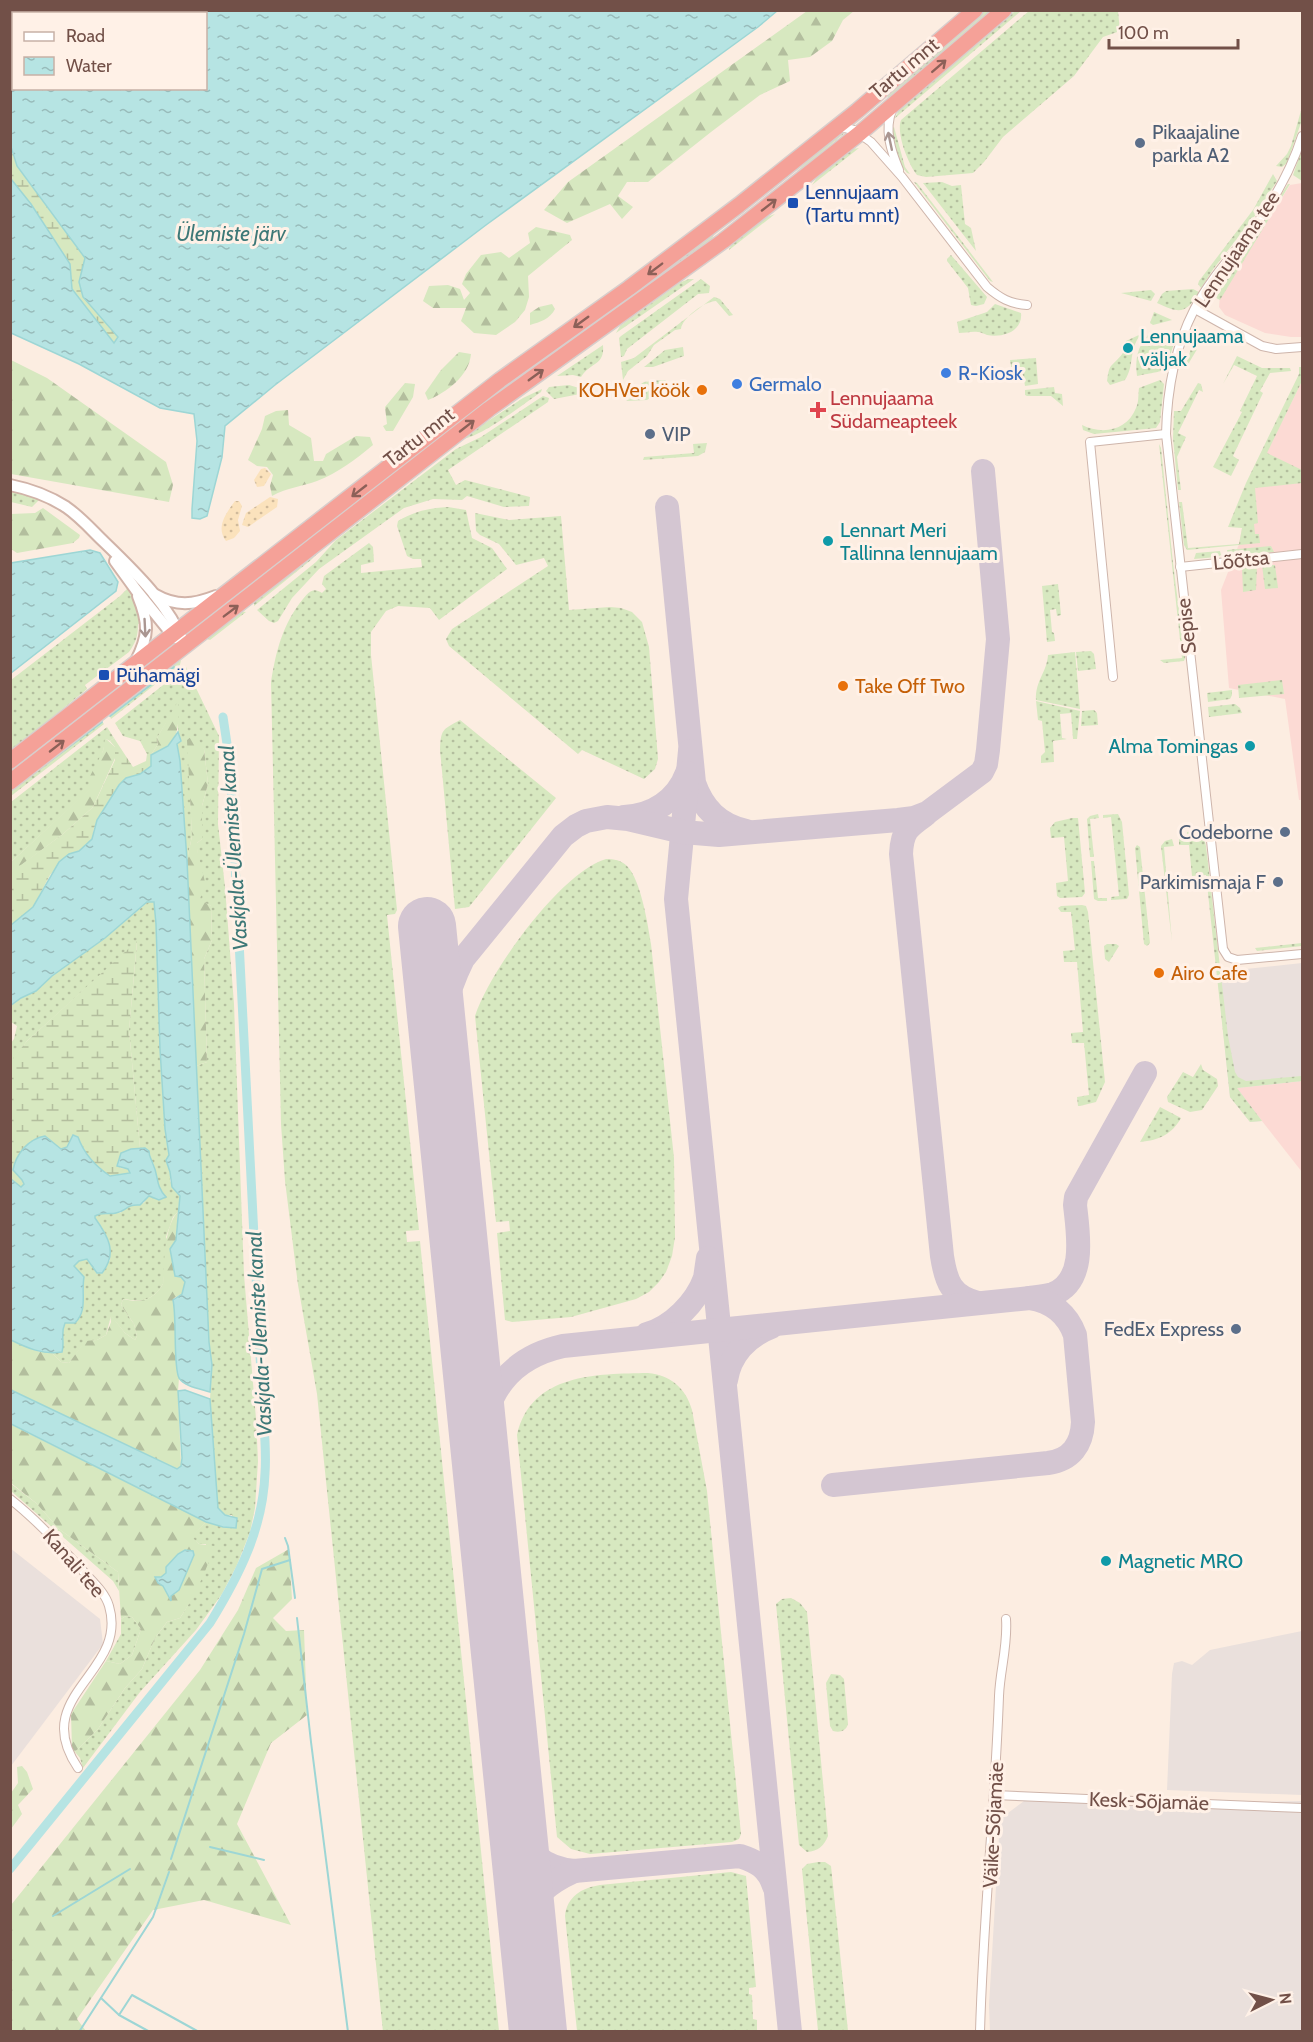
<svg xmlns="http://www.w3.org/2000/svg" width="1313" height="2042" font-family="Cabin,sans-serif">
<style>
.commercial{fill:#fcdad4}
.industrial{fill:#eae0dc}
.grass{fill:url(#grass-dots)}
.forest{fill:url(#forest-firs)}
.wetland{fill:url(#wetland-marsh)}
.sand{fill:url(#sand-dots)}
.water{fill:url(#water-ripples);stroke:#9dd6d5;stroke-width:1.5;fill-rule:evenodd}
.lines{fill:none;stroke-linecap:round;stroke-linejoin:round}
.stream{stroke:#9dd6d5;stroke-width:2}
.canal{stroke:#b6e4e3;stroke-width:9}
.taxiway{stroke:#d4c6d2;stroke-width:24}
.runway{stroke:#d4c6d2;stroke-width:58}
.street-casing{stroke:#ceb5ab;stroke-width:10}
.secondary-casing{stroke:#d1b3a8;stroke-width:14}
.highway-casing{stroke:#d8cecc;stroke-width:18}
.street{stroke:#fff;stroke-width:8}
.secondary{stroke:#fff;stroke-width:10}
.highway{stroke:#f5a198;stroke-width:15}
.oneway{stroke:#8c6058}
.oneway2{stroke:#aa9691}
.service-dot{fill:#5c6f8a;stroke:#fff1e7;stroke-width:2}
.transit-dot{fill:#1a4fb4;stroke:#fff1e7;stroke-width:2}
.culture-dot{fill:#0f9aa8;stroke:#fff1e7;stroke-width:2}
.shop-dot{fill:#3f7fe0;stroke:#fff1e7;stroke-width:2}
.food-dot{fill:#e8710a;stroke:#fff1e7;stroke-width:2}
.health-dot{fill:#e0444e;stroke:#fff1e7;stroke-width:2}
.labels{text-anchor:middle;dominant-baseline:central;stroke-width:6;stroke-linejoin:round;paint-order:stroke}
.street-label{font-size:20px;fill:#725048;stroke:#fff1e7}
.service-label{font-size:20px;fill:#4e5e75;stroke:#fff1e7;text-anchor:end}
.transit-label{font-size:20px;fill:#164399;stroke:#fff1e7;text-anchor:start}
.culture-label{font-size:20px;fill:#0d838f;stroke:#fff1e7;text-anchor:start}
.shop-label{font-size:20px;fill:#366cbe;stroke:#fff1e7;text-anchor:start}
.food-label{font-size:20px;fill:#c56008;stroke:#fff1e7;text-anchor:start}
.health-label{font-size:20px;fill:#be3a42;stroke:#fff1e7;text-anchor:start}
.water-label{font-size:21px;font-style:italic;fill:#3d7877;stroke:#fff1e7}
</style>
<defs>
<pattern id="grass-dots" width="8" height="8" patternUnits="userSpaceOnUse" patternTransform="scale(1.5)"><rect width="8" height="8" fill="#d7e8c0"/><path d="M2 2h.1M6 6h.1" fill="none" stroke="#b3be9e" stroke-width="1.8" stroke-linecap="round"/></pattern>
<pattern id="forest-firs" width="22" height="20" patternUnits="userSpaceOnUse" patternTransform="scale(1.5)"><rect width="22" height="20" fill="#d7e8c0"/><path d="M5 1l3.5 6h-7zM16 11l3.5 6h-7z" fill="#b3be9e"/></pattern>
<pattern id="wetland-marsh" width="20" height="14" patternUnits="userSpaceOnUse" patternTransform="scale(1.5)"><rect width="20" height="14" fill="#d7e8c0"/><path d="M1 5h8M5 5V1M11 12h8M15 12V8" fill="none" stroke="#b3be9e"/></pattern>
<pattern id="sand-dots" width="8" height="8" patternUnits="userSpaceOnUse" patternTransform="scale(1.5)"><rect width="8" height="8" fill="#fbe2bc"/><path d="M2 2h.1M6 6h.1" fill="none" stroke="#d0ba9b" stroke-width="1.8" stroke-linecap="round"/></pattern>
<pattern id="water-ripples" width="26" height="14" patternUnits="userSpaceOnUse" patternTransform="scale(1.5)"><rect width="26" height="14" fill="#b6e4e3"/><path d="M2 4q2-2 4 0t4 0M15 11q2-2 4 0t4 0" fill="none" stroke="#98bbba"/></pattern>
</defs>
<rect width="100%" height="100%" fill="#fcede1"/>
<g class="commercial">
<polygon points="1302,183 1302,337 1291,337 1265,333 1225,315 1219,307 1220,296 1290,185"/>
<polygon points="1302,381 1302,800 1299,800 1285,699 1229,688 1221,590 1239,544 1251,484"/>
<polygon points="1302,1081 1302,1172 1236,1088"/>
</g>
<g class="industrial">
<polygon points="1302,963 1302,1081 1237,1088 1262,1121 1250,1122 1230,1097 1217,972"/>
<polygon points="10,1548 100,1619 103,1644 11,1766"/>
<polygon points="1302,1631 1302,1795 1167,1790 1172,1674 1174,1663 1182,1661 1192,1665 1210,1650"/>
<polygon points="1024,1801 1140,1805 1302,1801 1302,2031 990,2032 989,2005 1000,1819"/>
</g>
<g class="grass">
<polygon points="984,11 991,11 887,100 889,92"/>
<polygon points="1015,11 1021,11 894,119 900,109"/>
<path d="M1029,11H1118L1120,31L1103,37L1074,76L1003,137L984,162L973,173L926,177L917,175C908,164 896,133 901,120Z"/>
<polygon points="1302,107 1302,120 1287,163 1282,167 1276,166 1287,154 1291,146"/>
<path d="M894,127L905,167L910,174L907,173C896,161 893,144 892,129Z"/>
<path d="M846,132L798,172L797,171C812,157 826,140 846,132Z"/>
<polygon points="859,148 812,185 818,176 853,149"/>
<polygon points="1302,149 1302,181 1293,175"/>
<polygon points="1273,174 1277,181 1254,217 1214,268 1201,288 1198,284 1199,281 1253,210"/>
<polygon points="914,182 917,183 993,282 990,281"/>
<polygon points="942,182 952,186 961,185 965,224 971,228 976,251 923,183"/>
<polygon points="1288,184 1290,184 1220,300 1211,295 1219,280 1260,227"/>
<path d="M775,214L729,250C732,238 762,218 775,214Z"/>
<polygon points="715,232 712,239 654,282 679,258"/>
<polygon points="951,255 987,297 984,304 976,306 971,305 968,288 947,261 947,259"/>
<polygon points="689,279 694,279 616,333 620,326 681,282"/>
<polygon points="701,279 710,286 709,293 698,294 627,349 624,356 621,357 619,338 621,336"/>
<path d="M1193,289L1199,292C1186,314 1180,314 1157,303L1162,294L1166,291Z"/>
<polygon points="1151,290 1155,294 1151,301 1121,293"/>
<path d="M714,297L720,299L733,315L729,316L716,301C705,301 682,318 681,329L675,330L654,345L647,356L628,371L623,380L621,362L634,358Z"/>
<path d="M995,304L1021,313C1023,331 1003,338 987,335C984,334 981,332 978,332C972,331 965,333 959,333L957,322L987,312Z"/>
<polygon points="1154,312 1172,320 1153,325 1150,323"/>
<polygon points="599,318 596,324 243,594 240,591 477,404"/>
<path d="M1141,334C1128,350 1135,365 1125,380L1110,385L1107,381C1108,376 1108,370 1111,366C1119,357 1126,354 1126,341Z"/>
<path d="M1148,335L1165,340L1168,343H1174C1164,376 1169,369 1137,376C1135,360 1137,347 1148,335Z"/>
<polygon points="1202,341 1187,366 1185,365 1193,344"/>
<path d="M603,345C605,366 590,362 581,377L573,375L557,376Z"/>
<polygon points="683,347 684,356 653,367 644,367 665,350"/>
<polygon points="1237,356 1262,368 1290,368 1291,371 1270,373 1260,391 1263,393 1233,456 1239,460 1231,476 1213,467 1242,412 1240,411 1257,376 1234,365 1223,384"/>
<polygon points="1036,358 1038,384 1025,386 1024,380 1013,378 1010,360"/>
<polygon points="1299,367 1302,367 1302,381 1267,453 1302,470 1302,483 1255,488 1258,523 1254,524 1255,534 1259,534 1260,543 1187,550 1184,545 1179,502 1182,502 1188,548 1239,544 1242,528 1228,527 1246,483 1299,374"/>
<polygon points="662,380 666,380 665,386 647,400 626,401 630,399 627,393 644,382"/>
<path d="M1160,380L1164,384L1160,422L1156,428L1094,434L1083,430L1082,425C1102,435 1127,431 1136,408C1139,402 1138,395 1139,388Z"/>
<polygon points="1198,383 1201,384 1203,392 1199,390 1178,433 1186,437 1177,457 1181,490 1178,490 1173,438 1174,411 1181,411"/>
<polygon points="569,385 579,388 580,394 554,399 546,391 549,387"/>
<polygon points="1054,387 1055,393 1062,394 1063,406 1051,396 1027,396 1025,395 1025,390"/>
<path d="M542,389L541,392C525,403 479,439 461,439L523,398Z"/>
<polygon points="543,396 549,398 548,402 448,470 456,485 465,480 530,497 529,506 504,507 467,496 462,500 433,499 404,508 319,569 292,598 278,621 274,623 269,621 257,610 316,562 336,540 456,449 481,437"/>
<polygon points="707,443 705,452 698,456 643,460 644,457 694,453 693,444"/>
<polygon points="1159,444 1161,448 1173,563 1185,658 1184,661 1164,663 1160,660 1182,658"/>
<polygon points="10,490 40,499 32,507 11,502"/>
<path d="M448,507L466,510L472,538L492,548L507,569L439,620L430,608L398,606L386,611L371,632V655L397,910L395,914L387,915L419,1230L406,1231L407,1242L420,1241L499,2031L383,2032L317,1394L298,1285L285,1181L281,1124L271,682C276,651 283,623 303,599C309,592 313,587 322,593L326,589L322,584L324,576L369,543L373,547L374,562L361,565V573L422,567L421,559H413L407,556L397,526L398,521C415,511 429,508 448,507Z"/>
<polygon points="475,513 509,520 561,516 569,610 610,607 621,608 632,612 642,622 649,647 658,759 655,769 644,779 582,750 578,754 449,646 446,639 452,629 548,566 544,558 516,565 499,544 480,535 476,531"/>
<polygon points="327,544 311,560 254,606 254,600"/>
<polygon points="1271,546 1274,552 1231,556 1228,554 1227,550"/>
<polygon points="1220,551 1221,555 1217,557 1194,559 1196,553"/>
<polygon points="1262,565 1275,565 1278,588 1265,589"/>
<polygon points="1257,566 1256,590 1243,592 1242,567"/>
<polygon points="1058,584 1061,615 1057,616 1056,609 1050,610 1052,632 1054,633 1055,641 1047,642 1042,586"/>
<path d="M128,588L134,599L142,623L138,624C138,636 136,642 129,652L85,685L87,689L11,751V680L120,596Z"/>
<polygon points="240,611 246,612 210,640 205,638"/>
<polygon points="1091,651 1094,654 1096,669 1078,671 1076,652"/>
<path d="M1075,652L1080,709L1036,700C1035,681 1047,672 1048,655Z"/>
<polygon points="181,660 180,665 111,719 109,714"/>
<path d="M186,667L219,736L218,824L225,887L234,1004L244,1275L256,1419L258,1461L255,1508L250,1532L237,1565L222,1594L196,1630L140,1692L83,1768L80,1758L75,1752L98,1729L125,1688L142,1669L155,1638L167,1622L180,1618C198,1592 200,1574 206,1544H199L191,1537L206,1522L223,1527L236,1528L232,1515H225L218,1508L216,1497L210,1399L212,1365L209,1342L196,1066L207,1062L204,959L212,940L211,906L200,900C200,893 203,890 203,884C202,871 196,856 197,843L202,839V806L208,784L204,749L188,740L192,836L187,860L180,761L177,749L180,736L178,732V703L157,738L140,741L123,736L115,723Z"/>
<polygon points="1282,680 1284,694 1239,698 1238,685"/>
<polygon points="1232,690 1232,695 1230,699 1208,702 1207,693"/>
<polygon points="1036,701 1080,711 1077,739 1073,739 1071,713 1060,714 1062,738 1067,739 1053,741 1054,762 1041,763 1041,756 1045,752 1042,721 1038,720"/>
<polygon points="1235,704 1240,708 1242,713 1209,717 1208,707"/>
<polygon points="1094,710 1097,713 1098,725 1081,726 1082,711"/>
<polygon points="100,720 104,724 11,796 11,789"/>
<path d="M460,720L556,798L469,907L455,909L440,750C441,729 442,730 460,720Z"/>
<polygon points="107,727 114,738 110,741 106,739 94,786 11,862 11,802"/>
<polygon points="1098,814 1099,818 1090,819 1094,857 1090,857 1087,819 1090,816"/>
<polygon points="1118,814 1122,822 1129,895 1127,899 1111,900 1111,897 1119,896 1111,817 1103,818 1103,815"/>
<polygon points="1072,818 1078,818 1085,893 1082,897 1060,898 1057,896 1056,883 1068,881 1064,837 1051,838 1050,828 1055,822"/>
<polygon points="1197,831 1203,834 1206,846 1228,1036 1235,1072 1238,1077 1246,1081 1302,1076 1302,1081 1237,1088 1262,1121 1250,1122 1230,1097 1206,875 1192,876 1189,845 1179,845 1179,839 1188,838 1187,832"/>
<polygon points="1172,839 1174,846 1164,847 1172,942 1161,846 1165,841"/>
<polygon points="1137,845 1140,847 1150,943 1147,946 1144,944 1135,848"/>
<path d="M606,859C614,859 621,860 627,866C641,880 648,925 651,944L674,1158L675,1237L672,1256L666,1272L659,1282L649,1292L636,1299L571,1317L512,1322L505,1320L497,1233L510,1231L509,1221L496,1222L475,1016C489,972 561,872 606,859Z"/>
<polygon points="1091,861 1094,861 1098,898 1107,898 1107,901 1098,901 1094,899"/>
<path d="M148,902H154L156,924L164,1106L169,1155L166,1160L170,1172V1181L180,1196L178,1212L173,1217L166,1237L168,1242L163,1284C152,1302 141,1302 123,1299L121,1305L134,1324L137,1336L135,1340L125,1333L111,1316L106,1335L97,1340L85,1342L69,1363L61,1362L52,1353L62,1352L61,1333L65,1323H68L84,1297V1277L74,1266L79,1261L88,1259L90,1264L110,1261L109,1243L95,1218V1216L100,1213H120L130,1205L144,1203C146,1197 149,1196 155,1197L161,1192L156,1182L154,1165L145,1148H140L129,1030L137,942L27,1041L11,1062V1043L14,1039L17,1026L11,1022V1006L20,998L36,991L52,976L105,938Z"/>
<polygon points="1082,905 1086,906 1088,912 1105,1082 1096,1102 1080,1106 1078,1106 1077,1097 1089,1095 1084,1043 1072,1043 1071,1033 1083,1032 1077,962 1064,962 1063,951 1075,950 1071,912 1061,912 1058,908 1061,906"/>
<polygon points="1302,943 1302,946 1257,951 1255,948"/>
<polygon points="1107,944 1116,944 1119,946 1109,962 1105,959 1104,946"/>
<polygon points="1201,1064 1203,1070 1217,1079 1218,1086 1202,1110 1190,1112 1168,1102 1167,1097 1183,1072 1193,1077"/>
<path d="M1160,1107L1181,1118C1172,1134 1160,1140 1140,1142Z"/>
<path d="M648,1373C670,1375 686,1388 692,1410L707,1491L741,1834L739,1839L732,1842L590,1854L571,1849L557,1837L517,1435C531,1373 597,1374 648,1373Z"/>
<polygon points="10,1483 36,1503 59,1529 118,1572 119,1591 113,1581 11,1491"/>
<path d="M791,1598L800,1603L807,1612L828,1836C824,1846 818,1851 807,1852L799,1845L776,1604L782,1599Z"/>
<polygon points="126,1616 132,1617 141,1629 132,1655 120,1664 106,1661 121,1634 121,1619"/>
<path d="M831,1674L840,1675L844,1679L848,1724C846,1731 840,1733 833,1731L830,1726L826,1683Z"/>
<polygon points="818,1862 825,1862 831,1866 848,2031 818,2031 802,1869 807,1864"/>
<path d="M731,1872L746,1876L756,1987L749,1988V1994L752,1995L753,2019L757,2020V2031H577L565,1916C567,1897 581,1888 600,1885Z"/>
</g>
<g class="forest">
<polygon points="807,11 854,11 843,20 832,41 810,57 788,60 790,81 760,95 711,132 648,182 627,182 618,196 633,207 622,219 610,204 567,223 544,210 568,182"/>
<polygon points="536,227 570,235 572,240 528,276 529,297 525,310 515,322 496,335 474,333 461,321 466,308 433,308 423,301 429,286 448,285 460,289 464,300 470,293 462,284 466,274 481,255 501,252 509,258 530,243 528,233"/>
<path d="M552,304L555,309C550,319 540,322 530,325V313L539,307Z"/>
<path d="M459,352L471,354C469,376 447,392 428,400L425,393L441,370Z"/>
<polygon points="11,360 47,378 166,462 173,485 169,502 11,474"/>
<polygon points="405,383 415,384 413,397 393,431 386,431 383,426 387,424 385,407"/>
<path d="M288,410L289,425L311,438L314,461H323L326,454L356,436L370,437L373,445C356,459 338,473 317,481C301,487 288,487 272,496L270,486L273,475L267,467L257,466L248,460L262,429L265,416L276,411Z"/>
<polygon points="43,508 80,535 79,538 73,543 17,553 11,549 11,514 35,513"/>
<path d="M178,701C179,729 180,744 151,755L158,744L157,738Z"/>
<polygon points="192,736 197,737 204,749 208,784 202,806 202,839 197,843 197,849 205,882 200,899 211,906 212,940 204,959 207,1062 196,1066 187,860 192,836 187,740"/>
<polygon points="105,738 115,747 116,756 93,807 63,834 11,873 11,862 93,786 88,780 103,751"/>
<path d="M178,1212L176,1240L170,1249L181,1277L185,1282L182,1294L174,1298L173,1300L175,1310L177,1367L179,1378L178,1391L181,1466L177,1469L11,1390L10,1340L37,1351L52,1353L61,1362L69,1363L85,1341L97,1340L106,1335L111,1322L110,1314L125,1333L135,1340L137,1336L134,1324L121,1305L123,1299C140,1303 153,1301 163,1284C164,1265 164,1225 178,1212Z"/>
<path d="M10,1424L206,1522L192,1537L199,1544L214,1546C206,1572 195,1596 180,1618L167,1622L155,1638L142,1669L125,1688L98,1729L75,1752L72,1749L71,1714L106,1661L120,1664L132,1655L141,1629L132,1617L126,1616L121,1619L118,1572L59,1529L36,1503L11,1483Z"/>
<polygon points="289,1549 292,1599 273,1618 286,1631 304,1630 307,1715 271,1743 237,1824 291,1925 204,1900 153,1910 77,2019 86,2031 11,2031 11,1905 200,1670 238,1610 256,1568"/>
<polygon points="22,1766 27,1772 33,1789 18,1805 22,1814 11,1829 11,1793 18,1783 17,1767"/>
</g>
<g class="wetland">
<polygon points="10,147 17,166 86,258 79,282 83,296 118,337 114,344 72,289 70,264 31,204 11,179"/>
<polygon points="147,737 157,738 158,744 151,755 151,766 140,774 126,778 94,828 92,839 79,851 69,854 50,875 33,907 11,925 10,873 63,834 93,807 115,760 115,747 110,741 114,738 133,767 146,761 147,754 140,741"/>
<path d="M137,941L129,1030L140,1148L131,1149L120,1168L128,1169L130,1173C124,1173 115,1177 110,1175C97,1173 82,1148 78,1137L74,1135L67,1147L61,1149L45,1136L22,1180L24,1184L21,1187L11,1179L10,1062L27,1041Z"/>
</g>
<g class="sand">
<polygon points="265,468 271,474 264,486 257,487 254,480 261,469"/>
<polygon points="270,497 278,499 277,507 248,527 242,525 246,513"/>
<path d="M235,501H239L242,506L238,520L240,531L234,538L226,541C215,527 227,512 235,501Z"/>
</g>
<g class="water">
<path d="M11,10H777V11L758,27L486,225L275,385L225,426L222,457L207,516L200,519L192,518V509L197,441L194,414L160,408L79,364L11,333V179L31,204L70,264L72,289L114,343L118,337L83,297L79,282L85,258L17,166L11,147ZM14,14H206V88H14Z"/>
<polygon points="90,550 100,553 118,582 116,591 11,673 11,563"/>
<path d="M178,732L181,741L177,744L180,761L187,860L209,1342L212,1365L210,1392C201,1389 185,1387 179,1378C173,1367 177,1318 173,1300L182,1294L185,1282L181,1277L175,1276L170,1249L176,1240L180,1196L172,1187L170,1172L166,1160L169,1155L165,1129L160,1049L156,924L154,902H147L105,938L52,976L36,991L21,998L10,1006L11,925L33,907L59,862L69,854L79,851L92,839L97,820L119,785L126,778L140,774L151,766V755L168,746Z"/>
<path d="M73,1135L78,1137C84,1154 95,1166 110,1176L130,1173L128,1169L117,1166L121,1153L131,1149L145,1148L149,1151C149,1157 151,1158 153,1164C159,1177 155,1185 166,1197L159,1200L149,1196L140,1205C126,1204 127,1211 116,1213C108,1215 103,1211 95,1216V1218C108,1236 118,1253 102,1273H97L87,1259L79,1261L74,1266L84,1277C81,1294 88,1310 75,1323H65C60,1334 65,1341 62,1352C43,1355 27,1348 11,1340V1179L21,1187L24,1184L22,1180L13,1170C16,1154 28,1139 45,1136L61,1149L67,1147Z"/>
<polygon points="11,1390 177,1469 181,1466 182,1458 178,1391 185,1390 210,1399 218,1508 225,1515 237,1518 236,1528 223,1527 206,1522 11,1424"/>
<polygon points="185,1550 193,1551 194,1555 179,1590 171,1596 171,1601 163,1586 158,1583 155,1577 161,1577 166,1573 166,1567 178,1554"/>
</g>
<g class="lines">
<g class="stream">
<polyline points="110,716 174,667"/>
<polyline points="10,791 102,722"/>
<polyline points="285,1538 288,1546 295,1598"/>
<polyline points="297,1618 311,1742 348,2032"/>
<polyline points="210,1847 264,1860"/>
<polyline points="171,1859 244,1634 262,1569 290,1560"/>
<polyline points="53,1916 130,1869"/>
<polyline points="101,1998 119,2015 150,2032"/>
<polyline points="119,2015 132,1995 199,2032"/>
<polyline points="79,2032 153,1917 169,1872"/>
</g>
<path class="canal" d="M10,1869L210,1623C239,1576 263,1529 265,1473C267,1447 263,1420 262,1394L230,764L223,717"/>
<g class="taxiway">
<path d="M667,507L694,783C703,809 719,825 746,831"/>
<polyline points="690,751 676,899 790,2032"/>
<path d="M925,815C908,827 902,831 901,854L942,1256C946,1282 951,1296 978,1303"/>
<path d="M624,817C653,816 677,800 687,773"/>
<path d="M438,1042C442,1012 449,987 463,959L563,836L576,826L586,821L607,817L628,819L683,832L719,835L898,820L914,818L927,813L982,772L986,764L988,750L998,639L983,471"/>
<path d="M1030,1298C1037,1297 1046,1296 1053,1294C1087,1281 1078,1233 1075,1205L1076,1197L1145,1073"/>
<path d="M647,1334C672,1327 696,1303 705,1278C706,1272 707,1264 708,1258"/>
<path d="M726,1380C730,1355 747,1336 771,1327"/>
<path d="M480,1447C485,1393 509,1358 563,1346L1030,1298C1052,1301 1068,1315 1075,1335L1083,1422C1082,1445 1071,1460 1048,1463L833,1485"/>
<path d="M518,1823C529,1853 540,1867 574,1871L740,1856C758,1862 768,1868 774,1886"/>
<path d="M528,1925C531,1895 548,1883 574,1871"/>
</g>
<polyline class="runway" points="427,926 538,2032"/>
<g class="street-casing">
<g id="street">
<path d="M892,110C884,130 891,151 899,170"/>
<path d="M840,127L854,130L871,142L902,177L987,287C1000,298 1010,304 1027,305"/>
<path d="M1302,136C1292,168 1275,198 1256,225C1235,253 1210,278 1194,310C1174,349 1167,390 1166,434L1223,949L1228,957L1237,960L1302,954"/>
<polyline points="1195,309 1262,346 1276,349 1302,347"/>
<polyline points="1180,567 1302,554"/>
<polyline points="1113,677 1090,442 1166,434"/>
<path d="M10,1499C37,1520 59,1545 82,1570C92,1581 105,1592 109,1606C129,1673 28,1695 78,1768"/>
<polyline points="995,1795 1302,1808"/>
<path d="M980,2032C983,1920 995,1808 999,1696C1000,1670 1008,1646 1006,1619"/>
</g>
</g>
<g class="secondary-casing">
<g id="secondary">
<path d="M10,485C30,489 49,496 66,507C79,516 89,527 100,538C132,569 169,603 185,646"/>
<polyline points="115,561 136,590 175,638"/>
<path d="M154,594C177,607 193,605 216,596"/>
<path d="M136,661C149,635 149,623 138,596"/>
</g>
</g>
<g class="highway-casing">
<g id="highway">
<polyline points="10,761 500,380 629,288 739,205 857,111 975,10"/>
<polyline points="10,782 489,409 723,241 860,133 1004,10"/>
</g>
</g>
<use href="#street" class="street"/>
<use href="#secondary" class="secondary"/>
<use href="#highway" class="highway"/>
</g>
<defs><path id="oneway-shaft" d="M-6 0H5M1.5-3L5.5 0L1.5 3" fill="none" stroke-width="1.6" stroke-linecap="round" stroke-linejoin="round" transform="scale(1.5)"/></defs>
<g class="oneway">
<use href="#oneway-shaft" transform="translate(939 66) rotate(-41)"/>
<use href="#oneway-shaft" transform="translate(769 205) rotate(-38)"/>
<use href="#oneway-shaft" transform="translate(655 269) rotate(143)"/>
<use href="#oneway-shaft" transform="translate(581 322) rotate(144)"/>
<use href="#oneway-shaft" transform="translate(536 375) rotate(-36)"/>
<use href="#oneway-shaft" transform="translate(467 426) rotate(-38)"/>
<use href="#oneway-shaft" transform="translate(359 491) rotate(142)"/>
<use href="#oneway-shaft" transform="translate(231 611) rotate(-37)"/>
<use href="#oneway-shaft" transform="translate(57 746) rotate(-38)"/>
</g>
<g class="oneway2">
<use href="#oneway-shaft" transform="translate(890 141) rotate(-102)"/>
<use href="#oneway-shaft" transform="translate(145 628) rotate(87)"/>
</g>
<g class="service-dot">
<circle cx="1140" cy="143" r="6"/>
<circle cx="650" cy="434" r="6"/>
<circle cx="1285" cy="832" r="6"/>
<circle cx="1278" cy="882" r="6"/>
<circle cx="1236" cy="1329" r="6"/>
</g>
<g class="transit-dot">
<rect x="787" y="197" width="12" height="12" rx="3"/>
<rect x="98" y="669" width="12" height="12" rx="3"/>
</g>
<g class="culture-dot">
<circle cx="1128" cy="348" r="6"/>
<circle cx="828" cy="541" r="6"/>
<circle cx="1250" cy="746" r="6"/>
<circle cx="1106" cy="1561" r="6"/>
</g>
<g class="shop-dot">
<circle cx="946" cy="373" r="6"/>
<circle cx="737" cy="384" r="6"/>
</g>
<g class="food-dot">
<circle cx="702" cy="390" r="6"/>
<circle cx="843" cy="686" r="6"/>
<circle cx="1159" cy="973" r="6"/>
</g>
<path class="health-dot" d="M815 401h6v6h6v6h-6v6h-6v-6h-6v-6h6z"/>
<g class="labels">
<g class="street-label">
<text transform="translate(904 68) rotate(-40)">Tartu mnt</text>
<text transform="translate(1237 249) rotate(-56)">Lennujaama tee</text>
<text transform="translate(419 437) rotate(-38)">Tartu mnt</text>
<text transform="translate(1241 560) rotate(-6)">Lõõtsa</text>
<text transform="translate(1186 626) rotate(-96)">Sepise</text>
<text transform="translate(74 1563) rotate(49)">Kanali tee</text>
<text transform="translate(1149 1801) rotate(2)">Kesk-Sõjamäe</text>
<text transform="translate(993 1825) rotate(-87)">Väike-Sõjamäe</text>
</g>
<g class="service-label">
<text x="1152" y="132" text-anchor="start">Pikaajaline<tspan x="1152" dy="23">parkla A2</tspan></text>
<text x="662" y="434" text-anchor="start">VIP</text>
<text x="1273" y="832">Codeborne</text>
<text x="1266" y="882">Parkimismaja F</text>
<text x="1224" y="1329">FedEx Express</text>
</g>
<g class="transit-label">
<text x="805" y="192">Lennujaam<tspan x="805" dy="23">(Tartu mnt)</tspan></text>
<text x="116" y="675">Pühamägi</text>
</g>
<g class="culture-label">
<text x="1140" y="336">Lennujaama<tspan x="1140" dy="23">väljak</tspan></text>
<text x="840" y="530">Lennart Meri<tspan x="840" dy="23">Tallinna lennujaam</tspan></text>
<text x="1238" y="746" text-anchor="end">Alma Tomingas</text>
<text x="1118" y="1561">Magnetic MRO</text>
</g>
<g class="shop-label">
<text x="958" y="373">R-Kiosk</text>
<text x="749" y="384">Germalo</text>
</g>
<g class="food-label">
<text x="690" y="390" text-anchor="end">KOHVer köök</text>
<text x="855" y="686">Take Off Two</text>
<text x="1171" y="973">Airo Cafe</text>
</g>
<g class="health-label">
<text x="830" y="398">Lennujaama<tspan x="830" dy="23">Südameapteek</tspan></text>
</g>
<g class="water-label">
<text x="231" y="233">Ülemiste järv</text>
<text transform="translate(233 848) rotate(-94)">Vaskjala-Ülemiste kanal</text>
<text transform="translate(259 1334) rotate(-93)">Vaskjala-Ülemiste kanal</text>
</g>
</g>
<rect width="1313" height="2042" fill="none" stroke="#725048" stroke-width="24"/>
<rect x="12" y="12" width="195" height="78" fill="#fff1e7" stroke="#c7b1a7" stroke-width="1.5"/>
<rect x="24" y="32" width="30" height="9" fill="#ffffff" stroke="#c7b1a7" stroke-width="1.5"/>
<text x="66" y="42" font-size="18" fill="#725048">Road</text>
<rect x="24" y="57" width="30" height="18" fill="url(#water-ripples)" stroke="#c7b1a7" stroke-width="1.5"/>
<text x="66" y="72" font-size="18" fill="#725048">Water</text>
<g transform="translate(1271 2000) rotate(84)" stroke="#fff1e7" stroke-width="4.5" paint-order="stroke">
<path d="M0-4.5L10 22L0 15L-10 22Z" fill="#725048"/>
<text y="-9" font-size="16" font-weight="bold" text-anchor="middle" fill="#725048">N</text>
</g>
<path d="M1109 39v9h129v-9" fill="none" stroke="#725048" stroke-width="3"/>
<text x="1118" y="39" font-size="18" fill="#725048" stroke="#fff1e7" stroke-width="4.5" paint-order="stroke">100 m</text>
</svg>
